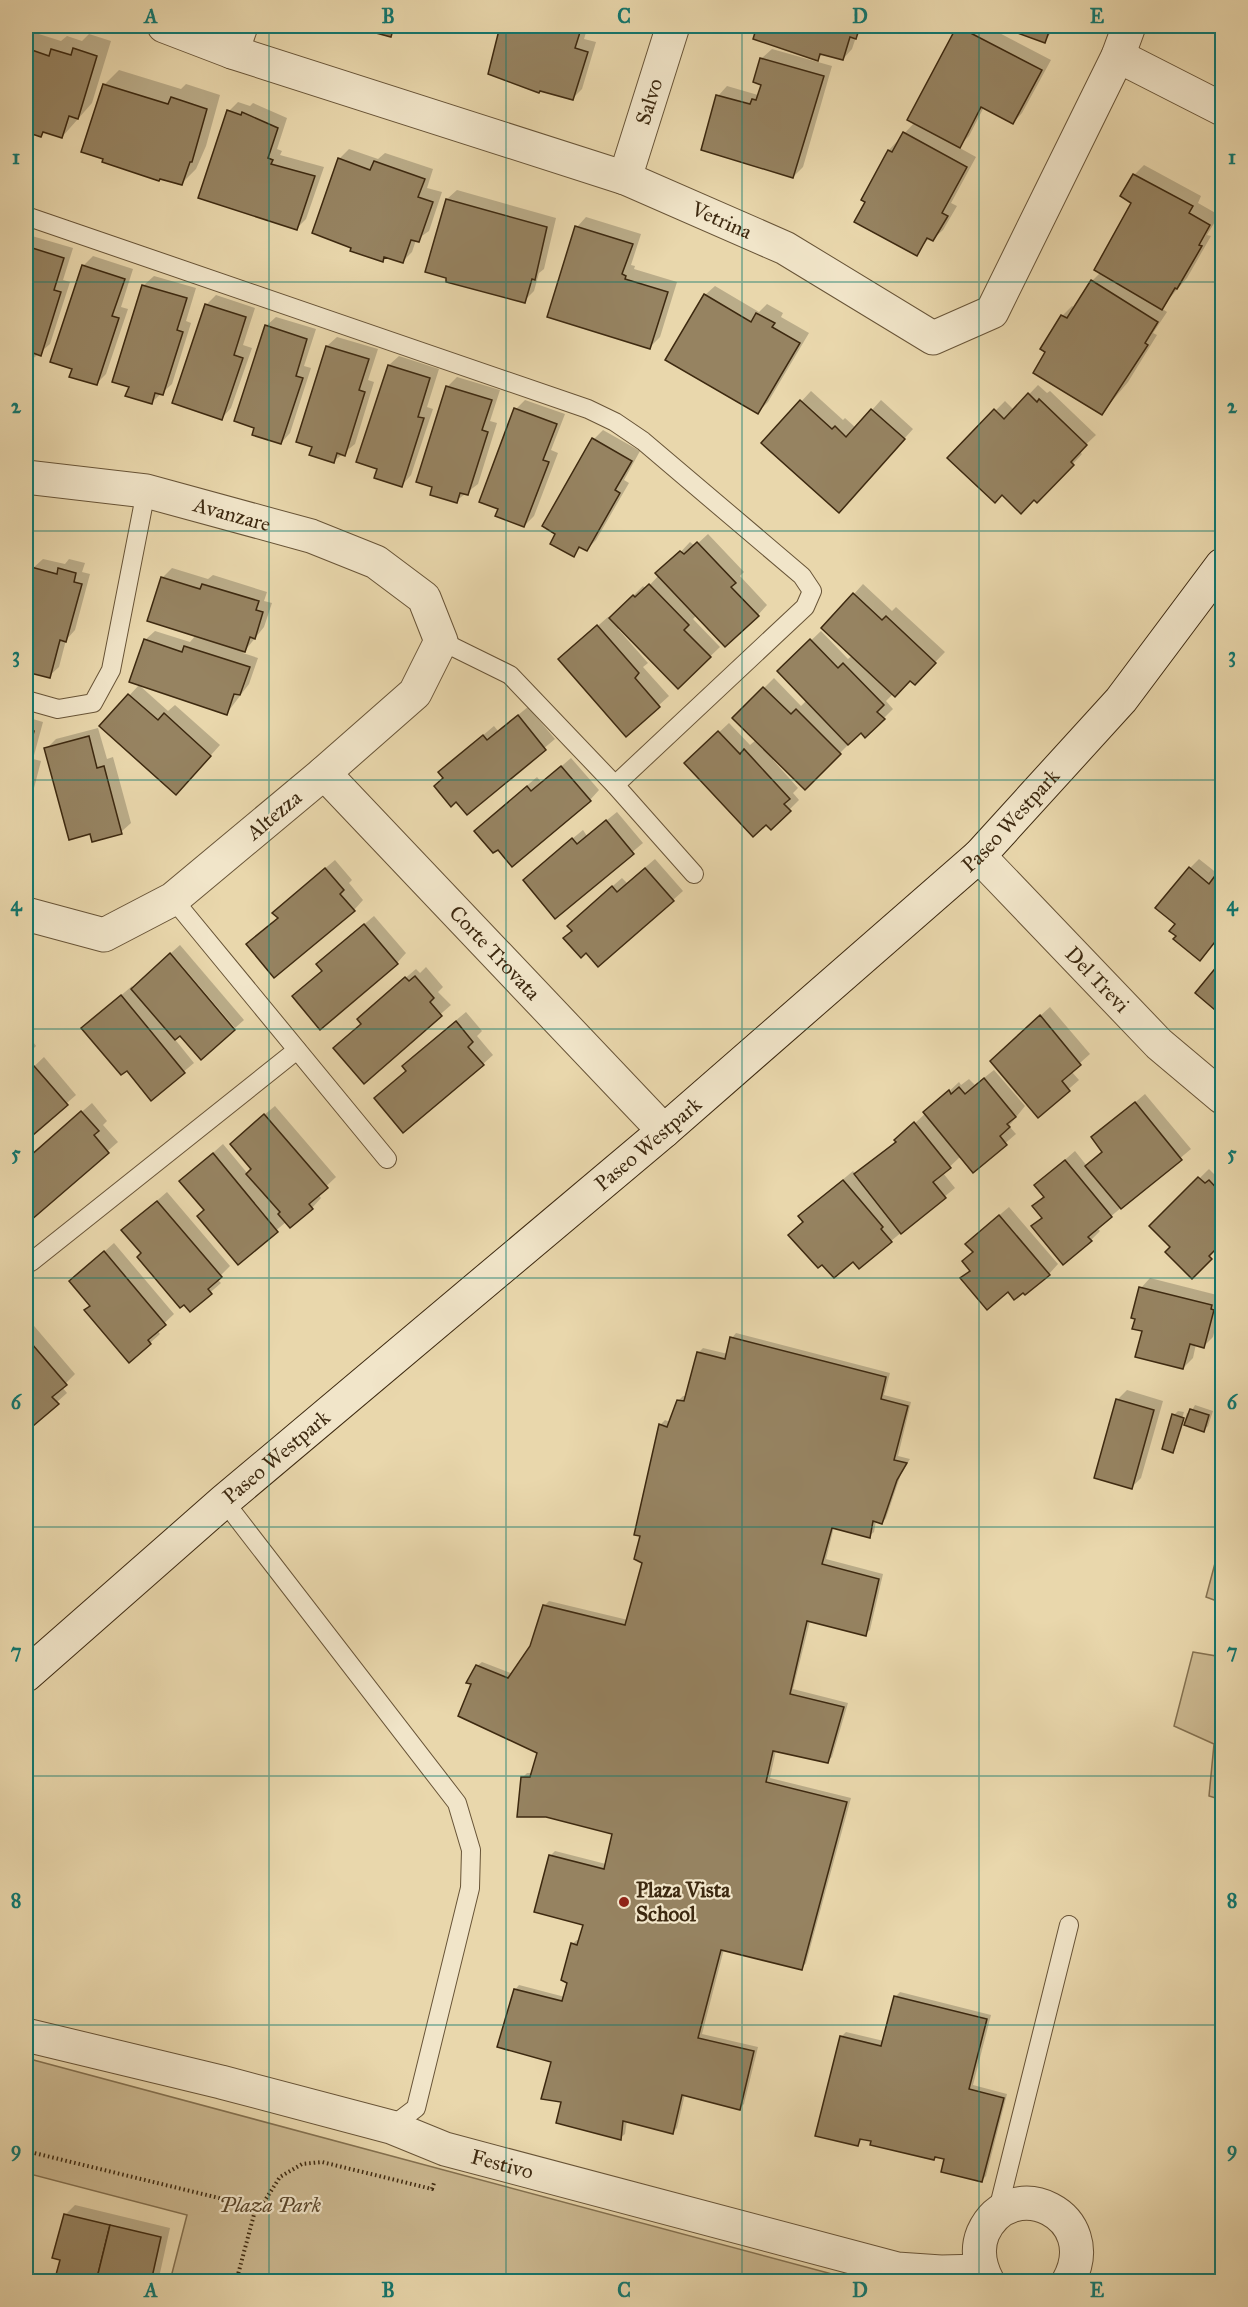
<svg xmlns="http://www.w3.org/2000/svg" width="1248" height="2307" font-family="'IM FELL Great Primer',serif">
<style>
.green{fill:#ccb991;stroke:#847150;stroke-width:1.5}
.shadow{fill:#0003}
.building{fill:#968361;stroke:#3d2910;stroke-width:1.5}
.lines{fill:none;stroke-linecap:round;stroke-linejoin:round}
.lane-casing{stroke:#685437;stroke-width:20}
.street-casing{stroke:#685437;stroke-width:35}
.secondary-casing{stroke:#3d2910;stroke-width:35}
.path{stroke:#3d2910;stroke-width:4;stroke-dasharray:1.5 3;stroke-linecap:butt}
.lane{stroke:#f1e5c9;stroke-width:18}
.street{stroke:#f1e5c9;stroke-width:33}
.secondary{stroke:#f1e5c9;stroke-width:33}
.grid{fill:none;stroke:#0f766e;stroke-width:1.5;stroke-opacity:0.55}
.poi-dot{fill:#8f2418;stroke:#f1e5c9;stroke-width:2}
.labels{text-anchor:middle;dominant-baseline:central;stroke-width:4.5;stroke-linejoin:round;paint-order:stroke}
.street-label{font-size:21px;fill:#3d2910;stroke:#f1e5c9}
.poi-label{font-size:21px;font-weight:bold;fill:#3d2910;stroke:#f1e5c9;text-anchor:start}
.park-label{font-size:21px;font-style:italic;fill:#5a462a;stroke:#f1e5c9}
.neatline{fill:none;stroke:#0f766e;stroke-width:2}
.grid-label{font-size:20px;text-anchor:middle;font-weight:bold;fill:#0f766e}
</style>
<rect width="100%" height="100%" fill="#e9d7ac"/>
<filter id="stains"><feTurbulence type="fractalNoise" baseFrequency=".00333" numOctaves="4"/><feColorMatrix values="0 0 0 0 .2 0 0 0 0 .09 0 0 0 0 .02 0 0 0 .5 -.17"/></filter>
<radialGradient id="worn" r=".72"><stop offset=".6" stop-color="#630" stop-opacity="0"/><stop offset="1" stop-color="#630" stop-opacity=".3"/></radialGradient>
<g class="green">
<polygon points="1222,1537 1222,1603 1206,1597"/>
<polygon points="1193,1652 1222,1657 1222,1800 1209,1796 1214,1744 1174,1726"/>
<polygon points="26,2058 858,2281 170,2281 187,2215 26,2173"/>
</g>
<g class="shadow">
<polygon points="355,26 400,26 390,36"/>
<polygon points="502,26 588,26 584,39 596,42 582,89 572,99 495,50"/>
<polygon points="759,26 866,26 856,37 852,49 843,59 824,53 816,60 754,38"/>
<polygon points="959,26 986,26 1051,60 1022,113 1013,123 984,107 969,136 958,147 976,157 951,203 957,206 943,230 933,239 930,237 916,254 863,199 889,150 915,122 909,119"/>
<polygon points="1003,26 1056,26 1045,41"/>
<polygon points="26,30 61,41 67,36 82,41 89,34 111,41 92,103 62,137 45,131 41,135 26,129"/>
<polygon points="772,49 832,66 803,167 793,177 718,96 727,86 758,95 763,84 755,81 762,58"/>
<polygon points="119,70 181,89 186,84 220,95 206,146 196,169 181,184 83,151 105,84"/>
<polygon points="238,102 250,106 253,103 287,118 277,149 282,151 280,155 324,167 306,219 296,229 229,111"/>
<polygon points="349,149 378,159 385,153 433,169 427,188 442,192 429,231 416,240 412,252 403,261 387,256 383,261 339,159"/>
<polygon points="1144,165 1201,196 1198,203 1219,215 1207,235 1211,236 1187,278 1161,308 1167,312 1153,333 1157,335 1128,382 1102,413 1042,348 1062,316 1072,306 1075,308 1092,281 1101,272 1133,202 1134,175"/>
<polygon points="457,190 556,218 544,269 539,273 534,291 524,301 447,199"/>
<polygon points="586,217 641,234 631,265 635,266 634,269 677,282 660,337 650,347 577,227"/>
<polygon points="32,236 73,248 63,280 70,282 50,344 29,362 26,361 26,243"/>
<polygon points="93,256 133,269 121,307 128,309 106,374 96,384 74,368 83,266"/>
<polygon points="154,276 196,288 186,321 191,323 172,384 152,402 131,386 114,381 144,285"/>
<polygon points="715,286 759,312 767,304 783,313 781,317 809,333 768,402 758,412 705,295"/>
<polygon points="216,295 255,308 243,345 252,348 231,408 222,418 206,305"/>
<polygon points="276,317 316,329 304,366 311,368 290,433 281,443 266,326"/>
<polygon points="337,337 378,349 368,380 374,382 355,444 334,461 327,346"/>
<polygon points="399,356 439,369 427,407 433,409 411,475 402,485 379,468 389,365"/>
<polygon points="457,377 500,390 490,421 497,423 478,484 456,501 447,387"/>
<polygon points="1038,385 1047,393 1050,391 1096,435 1079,451 1082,454 1047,492 1034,498 1002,494 949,458 1005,401 1014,410"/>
<polygon points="811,391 843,420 845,418 856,428 881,400 913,429 848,501 763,443"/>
<polygon points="525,400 565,414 551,450 558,453 534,516 524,526 500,508 516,409"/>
<polygon points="603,430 640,451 624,480 629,483 596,540 586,550 581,547 573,555 594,439"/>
<polygon points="708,534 744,572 740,576 767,605 758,615 697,615 693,619 720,647 678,687 620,627 618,629 648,663 643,667 669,696 626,735 570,650 608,617 610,619 643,586 646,589 690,542 695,546"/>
<polygon points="26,548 29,549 26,562"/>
<polygon points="43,559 65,564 69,559 85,563 82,572 90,574 75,630 66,640 59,667 49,676 26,670 26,597 33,568"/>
<polygon points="172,568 208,579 213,575 267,592 264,601 272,603 264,627 243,653 258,658 249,684 227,713 145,640 155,631 190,642 196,635 162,578"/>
<polygon points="863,584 892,611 896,607 945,652 915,683 910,679 894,693 886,701 893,709 866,736 862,731 805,788 774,758 773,760 798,788 793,793 799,800 771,828 686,763 729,723 750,745 756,740 734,718 774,678 801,706 806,701 779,671 821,631 848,659 853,655 854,594"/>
<polygon points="139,685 168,711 175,705 220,745 186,783 101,726"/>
<polygon points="528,707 555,739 467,813 444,778 450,763 494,726 498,731"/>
<polygon points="26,717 43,722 33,759 41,761 26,819"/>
<polygon points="98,728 107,759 113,757 131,823 121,832 46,749 56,739"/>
<polygon points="571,758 599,790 590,800 485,822 537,777 542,783"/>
<polygon points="617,812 643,843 555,917 534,870 583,830 587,836"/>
<polygon points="655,859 683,891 673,900 586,951 565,938 573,930 578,916 622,878 627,883"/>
<polygon points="1199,859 1218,874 1222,870 1222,933 1209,949 1179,936 1177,924 1190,868"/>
<polygon points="335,860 352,880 349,883 363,900 354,910 279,917 284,903"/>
<polygon points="374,916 406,953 397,963 328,955"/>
<polygon points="180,945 244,1020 235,1028 171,953"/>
<polygon points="1222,962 1222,1014 1197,993"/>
<polygon points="426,967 443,987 438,992 451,1005 364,1081 362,1023 369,1009 416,969 420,973"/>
<polygon points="132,986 194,1063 151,1099 127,1069 83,1028"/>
<polygon points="1050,1007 1090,1054 1071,1071 1079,1080 1038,1116 1001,1051"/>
<polygon points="466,1012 482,1031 477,1036 493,1055 483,1064 407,1070 404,1066 413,1056"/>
<polygon points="26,1022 30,1027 26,1031"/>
<polygon points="26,1032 36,1046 26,1056"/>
<polygon points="44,1057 76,1095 26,1139 26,1074"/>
<polygon points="994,1070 1025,1106 1009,1126 1016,1134 973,1171 961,1156 943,1173 955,1188 891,1241 804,1222 810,1207 853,1171 856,1174 897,1140 959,1082 961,1085 969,1079 975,1085"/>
<polygon points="1145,1094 1191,1149 1097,1228 1100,1231 1091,1240 1033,1226 1043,1217 1034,1206 1045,1195 1036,1185 1075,1151 1087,1166 1103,1151 1093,1138"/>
<polygon points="92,1103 107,1121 103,1125 118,1142 30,1219 26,1214 26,1168 33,1161 40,1148"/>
<polygon points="275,1106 336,1177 318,1194 321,1198 312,1208 286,1222 238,1263 206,1210 181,1181 223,1144 248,1174 253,1169 241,1134"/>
<polygon points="1209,1169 1215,1175 1219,1171 1222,1174 1222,1243 1201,1267 1172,1247 1151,1226"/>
<polygon points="167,1192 230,1266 217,1279 221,1283 190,1310 123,1230"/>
<polygon points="1009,1207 1058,1264 1049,1274 1009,1290 962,1279 971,1270 964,1261 974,1251 977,1234"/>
<polygon points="114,1243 174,1314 157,1330 160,1334 150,1343 91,1305 71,1281"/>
<polygon points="1150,1278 1221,1296 1220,1299 1222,1300 1213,1337 1204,1346 1196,1344 1193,1358 1183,1368 1144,1330 1137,1318 1141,1288"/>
<polygon points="29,1320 75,1374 62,1387 67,1393 26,1430 26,1323"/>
<polygon points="736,1333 890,1373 884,1395 911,1402 898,1456 910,1459 901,1474 886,1518 882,1523 876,1521 874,1532 869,1536 834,1527 826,1559 883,1574 870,1630 865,1634 810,1621 793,1689 848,1703 832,1757 827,1762 776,1750 770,1778 851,1798 806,1963 802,1968 724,1949 702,2034 758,2047 744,2104 739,2109 685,2094 677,2128 672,2133 627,2120 625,2134 620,2138 562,2101 553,2061 515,1990 519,1985 565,1997 572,1944 577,1940 580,1940 585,1923 550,1856 555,1851 606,1864 614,1833 522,1778 527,1773 533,1773 538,1752 473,1683 477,1666 482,1662 513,1674 531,1647 545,1605 549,1601 628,1620 643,1563 642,1535 660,1425 665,1420 670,1422 678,1401 683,1396 687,1396 698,1353 703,1348 728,1354 732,1338"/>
<polygon points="1127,1390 1163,1401 1141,1478 1132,1487 1117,1400"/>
<polygon points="1195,1405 1213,1411 1208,1426 1204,1430 1184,1423 1176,1448 1187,1413 1190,1414"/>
<polygon points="1178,1411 1184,1412 1173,1448 1176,1448 1173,1451 1174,1415"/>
<polygon points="900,1992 991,2015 973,2085 1007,2094 986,2176 982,2180 946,2158 936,2156 934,2159 863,2138 858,2145 817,2135 842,2036 846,2032 884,2041 895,1997"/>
<polygon points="75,2205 170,2228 158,2282 56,2282 62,2259 65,2215"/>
</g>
<g class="building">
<polygon points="350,26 394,26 391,37"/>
<polygon points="500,26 582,26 575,48 588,52 573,100 540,91 539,93 488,74"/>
<polygon points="757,26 860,26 856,39 850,37 843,60 820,54 818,61 753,39"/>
<polygon points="957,26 1042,70 1013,124 981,107 960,148 907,120"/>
<polygon points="998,26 1051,26 1045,43"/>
<polygon points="26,48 49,56 51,49 71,55 73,48 97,56 78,119 69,116 62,138 43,132 41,137 26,132"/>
<polygon points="760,58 824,76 793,178 701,150 716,95 750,104 752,99 756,100 761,85 753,82"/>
<polygon points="103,84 168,104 171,97 207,109 192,162 190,162 182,185 160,179 159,181 102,162 103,159 81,152"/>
<polygon points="227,110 241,115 242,112 278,128 268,158 273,160 271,164 315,176 297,230 198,198"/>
<polygon points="903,132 967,167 942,213 948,216 933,241 927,238 917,256 854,222 865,202 861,200 888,150 892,152"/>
<polygon points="338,158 370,170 374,161 425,179 418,197 433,202 419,242 411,240 403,263 384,257 383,262 350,251 351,248 312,233"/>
<polygon points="1133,174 1193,206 1189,213 1210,225 1199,245 1202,246 1177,289 1175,288 1162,310 1094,270 1131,203 1120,196"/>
<polygon points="446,199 547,227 535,280 532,279 525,303 446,282 446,278 425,272"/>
<polygon points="575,226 633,244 622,274 626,276 625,279 668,292 650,349 547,317"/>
<polygon points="26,246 64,258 54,290 61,292 41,356 33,353 29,364 26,363"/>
<polygon points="82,265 125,279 112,316 119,318 97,385 69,377 72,369 50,362"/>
<polygon points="1091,280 1158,322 1145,343 1148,345 1102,415 1033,373 1045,352 1040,349 1061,315 1067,318"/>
<polygon points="142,285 187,298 177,330 183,332 163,395 155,393 152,404 125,396 129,387 112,382"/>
<polygon points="704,294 751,322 756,313 775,323 772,327 800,343 758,414 665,360"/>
<polygon points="205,304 246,317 234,355 243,358 222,420 172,403"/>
<polygon points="265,325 307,339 296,376 303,378 281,444 252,435 254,428 234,421"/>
<polygon points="326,346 369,359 359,390 365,392 345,456 337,453 334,463 309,455 312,447 296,442"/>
<polygon points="388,365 430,378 418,417 424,418 402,487 374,478 377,469 356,462"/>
<polygon points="446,386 492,400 482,430 488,432 468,495 460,493 457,503 430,495 432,487 416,482"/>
<polygon points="1028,393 1037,402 1039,399 1087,445 1071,462 1074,465 1037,503 1034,500 1021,514 1002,495 995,503 947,458 994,409 1004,419"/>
<polygon points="800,400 832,429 835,426 846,437 871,409 905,439 839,513 761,443"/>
<polygon points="514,408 557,424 543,460 549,462 524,527 495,516 498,509 479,502"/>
<polygon points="592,438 632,461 615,490 620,493 587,551 579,547 574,557 550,544 555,534 542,526"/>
<polygon points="697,542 736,583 731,587 759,616 725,647 655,573 680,551 684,554"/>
<polygon points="31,567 57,574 58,568 76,573 74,582 82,584 66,642 60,640 50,678 26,672 26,591"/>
<polygon points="161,577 200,589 202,584 259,601 256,610 263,612 255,639 250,637 245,652 147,621"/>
<polygon points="649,584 689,625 684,630 711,657 678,689 609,618 633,595 635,597"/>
<polygon points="853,593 882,620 886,616 936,663 915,685 910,681 895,697 821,628"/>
<polygon points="597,625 639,673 635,678 660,707 626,737 558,659"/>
<polygon points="144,639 182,652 184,646 250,667 240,695 234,694 227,715 129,682"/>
<polygon points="810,639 838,668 843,663 884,705 877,712 885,719 865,738 861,733 848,745 777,671"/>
<polygon points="763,687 791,714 796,709 841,754 805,790 732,718"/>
<polygon points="128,694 158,720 164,713 211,756 176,795 99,726"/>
<polygon points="518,715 546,750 467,815 456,802 451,807 434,786 443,778 438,772 483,735 487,740"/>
<polygon points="26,729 34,731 26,763"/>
<polygon points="718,731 740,754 744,749 790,799 784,804 791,811 771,830 766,825 753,837 684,763"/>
<polygon points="89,736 97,768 104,766 122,834 92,842 90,834 69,840 44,748"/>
<polygon points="561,766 591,801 512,867 498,850 493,853 474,831 527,786 531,791"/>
<polygon points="26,768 32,770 26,798"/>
<polygon points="606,820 634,854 555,919 523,880 572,838 577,844"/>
<polygon points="1189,867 1209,884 1217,873 1222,878 1222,933 1200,961 1173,939 1176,936 1169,931 1175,924 1155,908"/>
<polygon points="325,868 344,890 340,894 355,911 274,978 246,944 278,918 272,913"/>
<polygon points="645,868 674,901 598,967 586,953 581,958 563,938 572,931 567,926 612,886 617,892"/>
<polygon points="364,924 398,964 320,1030 292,996 322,971 316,964"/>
<polygon points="170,953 235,1030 201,1060 180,1036 175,1040 131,989"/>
<polygon points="1222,960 1222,1016 1195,993"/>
<polygon points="415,976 434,998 430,1002 442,1016 364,1084 333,1048 361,1024 357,1019 405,977 409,981"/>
<polygon points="121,995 185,1073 151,1101 127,1071 121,1075 81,1028"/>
<polygon points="1040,1015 1081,1065 1062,1081 1070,1091 1038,1118 990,1061"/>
<polygon points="456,1021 473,1042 468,1047 484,1065 403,1133 374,1098 406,1071 402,1066"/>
<polygon points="34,1066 68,1105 26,1141 26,1073"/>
<polygon points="984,1078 1016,1117 1007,1124 1010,1127 1000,1136 1007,1145 973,1173 923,1112 949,1090 951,1094 959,1087 965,1094"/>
<polygon points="1135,1102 1182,1160 1121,1209 1085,1166 1102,1152 1091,1137"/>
<polygon points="81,1111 99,1131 94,1135 109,1153 30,1221 26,1216 26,1167 32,1162 29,1157"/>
<polygon points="264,1114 328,1188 309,1204 313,1209 290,1228 278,1214 280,1212 246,1174 251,1169 230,1144"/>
<polygon points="914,1122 951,1168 933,1182 946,1198 901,1234 854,1174 896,1142 894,1140"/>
<polygon points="213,1153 278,1232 238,1265 197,1216 204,1210 179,1181"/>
<polygon points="1065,1160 1112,1217 1088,1237 1092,1241 1063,1265 1031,1226 1042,1218 1032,1206 1044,1197 1034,1185"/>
<polygon points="1198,1177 1205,1183 1209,1180 1222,1194 1222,1209 1218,1213 1222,1218 1222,1243 1209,1256 1212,1259 1192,1279 1165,1252 1170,1247 1149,1226"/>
<polygon points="843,1180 883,1227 881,1229 892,1242 859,1269 853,1262 834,1278 822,1265 818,1268 788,1235 803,1222 798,1216"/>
<polygon points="157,1201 222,1277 208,1289 212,1294 190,1312 184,1305 180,1308 137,1257 141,1253 121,1230"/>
<polygon points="999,1215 1050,1275 1025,1295 1023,1293 1014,1300 1008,1292 987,1310 960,1278 970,1271 962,1261 973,1252 965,1244"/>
<polygon points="104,1251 166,1325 148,1340 151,1344 129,1363 84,1310 90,1306 69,1281"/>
<polygon points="1139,1287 1212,1305 1211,1309 1214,1310 1204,1348 1190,1344 1183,1369 1135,1357 1142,1331 1132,1329 1135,1319 1131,1318"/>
<polygon points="26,1337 67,1385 52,1397 59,1404 26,1432"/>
<polygon points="730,1337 886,1377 881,1399 908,1406 894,1460 907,1463 897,1480 882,1524 873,1521 870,1538 832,1528 822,1564 879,1579 866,1636 807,1621 790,1694 844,1707 828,1763 773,1751 766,1782 847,1802 802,1970 721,1950 698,2038 754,2051 740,2110 682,2095 673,2134 623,2121 621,2140 556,2123 561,2102 541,2099 551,2062 497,2047 514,1989 562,2001 567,1983 561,1980 571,1943 577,1945 583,1925 534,1912 549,1855 604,1869 612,1834 546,1817 517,1817 521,1777 530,1777 537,1753 458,1716 471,1684 466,1683 476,1665 508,1678 530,1646 543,1605 625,1625 642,1563 634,1559 640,1536 634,1535 659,1424 667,1427 677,1400 684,1401 697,1352 725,1359"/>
<polygon points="1116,1399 1154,1410 1132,1489 1094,1478"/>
<polygon points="1190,1409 1209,1415 1204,1432 1184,1425"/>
<polygon points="1172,1414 1184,1418 1173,1453 1162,1449"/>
<polygon points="894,1996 987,2019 969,2089 1004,2098 982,2182 941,2172 944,2159 935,2157 934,2160 870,2145 871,2141 860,2139 858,2146 815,2136 840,2036 881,2046"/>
<polygon points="64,2214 110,2225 96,2282 54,2282 60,2260 52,2258"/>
<polygon points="110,2225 161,2237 151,2282 96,2282"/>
</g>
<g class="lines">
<g class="lane-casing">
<g id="lane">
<polyline points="26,216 588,409 615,422 643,441 802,576 812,591 805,607 615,785"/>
<polyline points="441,641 510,675 615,785 694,874"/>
<polyline points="26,700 58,709 93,703 111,670 146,491"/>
<polyline points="173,899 387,1159"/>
<polyline points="26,1256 31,1262 297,1050"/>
<polyline points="224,1501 457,1803 471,1850 470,1888 416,2108 391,2127"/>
<polyline points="997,2214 1069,1925"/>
</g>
</g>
<g class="street-casing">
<g id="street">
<path id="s1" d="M164,26L232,52L625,178L785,248L933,338L992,312L1118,56L1129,26"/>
<polyline points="232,52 241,26"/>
<polyline points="1118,56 1222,109"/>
<path id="s2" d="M625,178L673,26"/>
<path id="s3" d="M26,477L146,491L311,536L376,562L424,598L441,641L415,693L324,773L173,899L104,935L26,914"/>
<path id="s4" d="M324,773L664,1131"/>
<path id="s5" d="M979,856L1159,1044L1222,1097"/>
<path id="s6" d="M26,2035L221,2082L391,2127L445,2149L897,2269L941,2272L982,2271"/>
<path d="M988,2282C980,2267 976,2250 983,2233C1011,2171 1105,2215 1068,2282"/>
</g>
</g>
<g class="secondary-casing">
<g id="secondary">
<path id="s7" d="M26,1675L224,1501L664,1131L979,856L1121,700L1222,565"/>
</g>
</g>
<g class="path">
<polyline points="26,2151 260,2208 280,2177 302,2164 322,2162 432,2189 434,2183"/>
<polyline points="236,2282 256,2207"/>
</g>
<use href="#lane" class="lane"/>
<use href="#street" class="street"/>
<use href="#secondary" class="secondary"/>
</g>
<path class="grid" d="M269,26V2282M506,26V2282M742,26V2282M979,26V2282M26,282H1222M26,531H1222M26,780H1222M26,1029H1222M26,1278H1222M26,1527H1222M26,1776H1222M26,2025H1222"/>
<circle class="poi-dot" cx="624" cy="1902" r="6"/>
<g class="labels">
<g class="street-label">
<text stroke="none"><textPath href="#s2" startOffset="80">Salvo</textPath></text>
<text stroke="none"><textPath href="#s1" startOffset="591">Vetrina</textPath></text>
<text stroke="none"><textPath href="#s3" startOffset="210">Avanzare</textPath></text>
<text transform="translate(274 815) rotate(-40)">Altezza</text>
<text stroke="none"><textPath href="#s7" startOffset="1304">Paseo Westpark</textPath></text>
<text stroke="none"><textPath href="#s4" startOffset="248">Corte Trovata</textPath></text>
<text stroke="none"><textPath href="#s5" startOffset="171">Del Trevi</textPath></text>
<text stroke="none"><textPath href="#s7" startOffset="818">Paseo Westpark</textPath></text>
<text stroke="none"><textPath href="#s7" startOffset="332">Paseo Westpark</textPath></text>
<text stroke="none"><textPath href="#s6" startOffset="494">Festivo</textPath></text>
</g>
<g class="poi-label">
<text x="636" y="1890">Plaza Vista<tspan x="636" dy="24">School</tspan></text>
</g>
<g class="park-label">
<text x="270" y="2205">Plaza Park</text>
</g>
</g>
<rect width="1248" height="2307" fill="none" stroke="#e9d7ac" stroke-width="66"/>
<rect x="33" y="33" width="1182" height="2241" class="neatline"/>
<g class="grid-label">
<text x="151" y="23">A</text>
<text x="388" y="23">B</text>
<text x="624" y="23">C</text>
<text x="860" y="23">D</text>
<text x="1097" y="23">E</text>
<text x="16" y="164">1</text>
<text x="1232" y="164">1</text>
<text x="16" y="413">2</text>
<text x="1232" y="413">2</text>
<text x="16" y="662">3</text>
<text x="1232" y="662">3</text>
<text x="16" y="911">4</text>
<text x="1232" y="911">4</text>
<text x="16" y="1160">5</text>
<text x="1232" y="1160">5</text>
<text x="16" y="1409">6</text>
<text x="1232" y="1409">6</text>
<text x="16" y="1658">7</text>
<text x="1232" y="1658">7</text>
<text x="16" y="1907">8</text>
<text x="1232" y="1907">8</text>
<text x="16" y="2156">9</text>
<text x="1232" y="2156">9</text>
<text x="151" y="2297">A</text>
<text x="388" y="2297">B</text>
<text x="624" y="2297">C</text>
<text x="860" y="2297">D</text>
<text x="1097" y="2297">E</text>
</g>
<rect width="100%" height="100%" filter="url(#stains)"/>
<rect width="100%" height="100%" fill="url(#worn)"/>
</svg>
